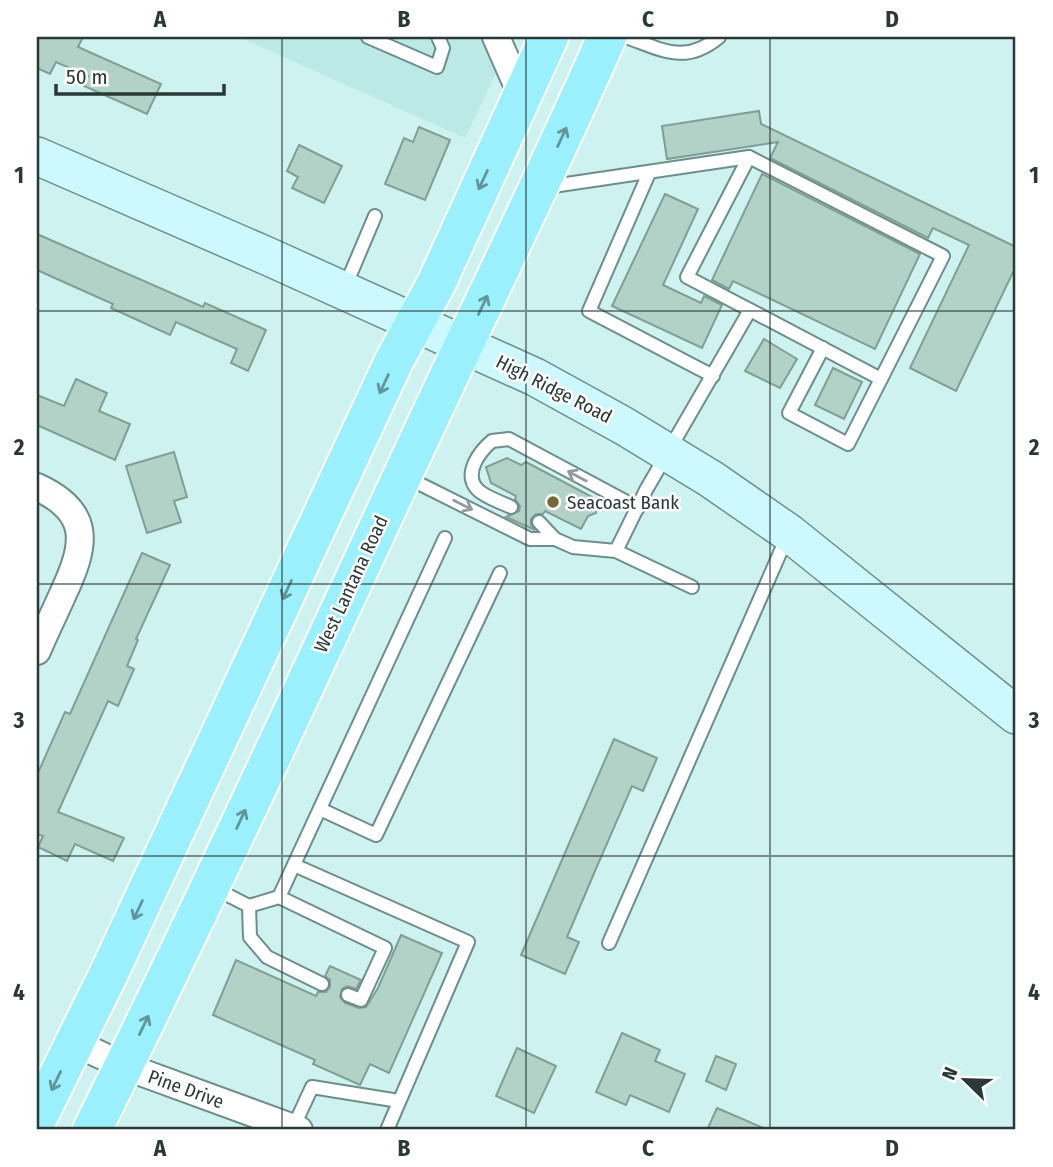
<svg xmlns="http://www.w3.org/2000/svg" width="1053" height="1167" font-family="'Fira Sans Condensed',sans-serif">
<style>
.built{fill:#bbe9e5}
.building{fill:#b2d2c7;stroke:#809f94;stroke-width:2}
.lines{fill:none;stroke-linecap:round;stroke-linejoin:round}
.lane-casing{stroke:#6d8e8c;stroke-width:16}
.street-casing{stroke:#6d8e8c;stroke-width:30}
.secondary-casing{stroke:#6d8e8c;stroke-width:40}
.primary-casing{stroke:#fff;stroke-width:42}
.lane{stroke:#fff;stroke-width:12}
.street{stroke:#fff;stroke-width:26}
.secondary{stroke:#cdf8fe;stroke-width:37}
.primary{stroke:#9bf0fd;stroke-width:38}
.oneway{stroke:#62949a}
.oneway2{stroke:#949c9b}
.grid{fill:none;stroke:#2a3837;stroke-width:2;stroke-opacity:0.55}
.poi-dot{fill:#746835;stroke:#fff;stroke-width:2.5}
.labels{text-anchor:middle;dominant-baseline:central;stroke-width:5;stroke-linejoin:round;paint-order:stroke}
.street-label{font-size:19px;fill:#2a3837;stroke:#fff}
.poi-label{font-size:19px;fill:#2a3837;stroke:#fff;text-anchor:start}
.neatline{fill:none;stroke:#2a3837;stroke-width:2.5}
.grid-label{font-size:23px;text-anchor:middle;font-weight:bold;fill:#2a3837}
</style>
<rect width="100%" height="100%" fill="#cef2ef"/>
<polygon class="built" points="239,37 513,37 465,138"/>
<g class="building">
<polygon points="37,37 83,37 78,47 161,84 147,114 84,86 88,76 56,62 50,74 37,68"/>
<polygon points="759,111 761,124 1016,247 1016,266 956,391 910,368 969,245 933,228 928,238 770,158 778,142 667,159 662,126"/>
<polygon points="419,127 450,140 425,200 385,184 404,138 413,142"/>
<polygon points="299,145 342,166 324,203 292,188 298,177 287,171"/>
<polygon points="762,174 920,254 875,349 733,281 729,289 712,280"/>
<polygon points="665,194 698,209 663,285 701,303 704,296 722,305 702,348 612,306"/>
<polygon points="37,234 203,307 205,303 266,330 248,371 231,363 237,349 176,322 170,335 111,308 113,304 37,270"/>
<polygon points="764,339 797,359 780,388 745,371"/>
<polygon points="833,368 862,382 844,419 815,405"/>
<polygon points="76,379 107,393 99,411 130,424 115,460 37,425 37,395 64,406"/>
<polygon points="174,452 187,497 174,501 181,522 147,533 126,466"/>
<polygon points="507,458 521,465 526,462 592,497 596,513 588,516 581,529 545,511 543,514 536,514 531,519 531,525 535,530 506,517 519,511 520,506 515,499 516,496 491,483 486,467"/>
<polygon points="142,553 170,565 136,639 138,640 127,666 134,669 118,706 108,701 58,812 124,838 113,861 75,844 67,861 38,847 43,836 37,834 37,775 65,712 70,714"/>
<polygon points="614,739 657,758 643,791 632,786 595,871 567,937 579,942 565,974 521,955"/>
<polygon points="401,935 442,953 389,1073 370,1064 360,1085 313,1064 315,1060 213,1015 236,960 316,996 318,992 326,992 330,987 330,980 325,976 330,966 361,980 356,989 347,986 342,989 340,997 345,1003 359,1008 366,1007 378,988"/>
<polygon points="622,1033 660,1050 655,1061 685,1074 669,1112 630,1095 626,1105 596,1092"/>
<polygon points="517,1048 556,1066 534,1113 496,1096"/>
<polygon points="716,1056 736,1064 726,1090 706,1081"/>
<polygon points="717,1108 768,1130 707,1130"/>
</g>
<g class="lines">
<g class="lane-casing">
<g id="lane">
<polyline points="368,37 437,67 443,48 438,37"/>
<path d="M626,37C663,50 685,65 719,37"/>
<polyline points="749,157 943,256 881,379 750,310"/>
<polyline points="649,173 589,311 713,376"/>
<polyline points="546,187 749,157 687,277 750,310 646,490 616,551"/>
<polyline points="345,287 375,216"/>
<polyline points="823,348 789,413 848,444 881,379"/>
<polyline points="406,477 530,539 555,539 573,547 616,551 692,587"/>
<path d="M511,507C501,502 484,497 477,489C463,473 480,451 492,441L509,439L638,508"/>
<polyline points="539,522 555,539"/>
<polyline points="320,809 376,835 500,573"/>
<polyline points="294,865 468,942 387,1130"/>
<polyline points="214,888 249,906 250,937 267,957 322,984"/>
<polyline points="249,906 279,897"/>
<polyline points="609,943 787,537"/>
<polyline points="348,995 361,1000 385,948 279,897 445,538"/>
<polyline points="293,1128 312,1087 399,1101"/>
</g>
</g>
<g class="street-casing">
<g id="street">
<polyline points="496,37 522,96"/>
<path d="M37,487C94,513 85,547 62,596C54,614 45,632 37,651"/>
<polyline points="75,1043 124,1066 299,1130"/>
</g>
</g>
<g class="secondary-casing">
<polyline id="secondary" points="37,156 267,256 535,377 624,426 711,479 789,533 1016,715"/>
</g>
<g class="primary-casing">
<g id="primary">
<polyline points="37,1119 109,973 394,361 436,284 549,37"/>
<path d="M92,1130C203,907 307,681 412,455C477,315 545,178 607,37"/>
</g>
</g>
<use href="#lane" class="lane"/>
<use href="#street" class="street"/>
<use href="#secondary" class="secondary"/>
<use href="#primary" class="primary"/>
</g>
<defs><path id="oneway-shaft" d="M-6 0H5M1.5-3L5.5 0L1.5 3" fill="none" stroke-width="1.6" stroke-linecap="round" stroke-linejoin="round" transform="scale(1.75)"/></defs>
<g class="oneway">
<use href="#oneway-shaft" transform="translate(562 137) rotate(-65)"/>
<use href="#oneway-shaft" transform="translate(483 180) rotate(115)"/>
<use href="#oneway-shaft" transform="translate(483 305) rotate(-64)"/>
<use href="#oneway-shaft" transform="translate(384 384) rotate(115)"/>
<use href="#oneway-shaft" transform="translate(287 590) rotate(115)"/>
<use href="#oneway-shaft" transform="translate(241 819) rotate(-65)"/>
<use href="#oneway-shaft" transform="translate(138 910) rotate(115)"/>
<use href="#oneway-shaft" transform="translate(144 1025) rotate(-64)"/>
<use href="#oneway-shaft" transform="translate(56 1081) rotate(116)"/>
</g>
<g class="oneway2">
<use href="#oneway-shaft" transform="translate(577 476) rotate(-152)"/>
<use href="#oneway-shaft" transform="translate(463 505) rotate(27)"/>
</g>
<path class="grid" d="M282,37V1130M526,37V1130M770,37V1130M37,311H1016M37,584H1016M37,856H1016"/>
<circle class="poi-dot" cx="553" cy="502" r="7"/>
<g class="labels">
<g class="street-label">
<text transform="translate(554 389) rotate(27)">High Ridge Road</text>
<text transform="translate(351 584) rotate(-65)">West Lantana Road</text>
<text transform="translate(186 1089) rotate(20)">Pine Drive</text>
</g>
<g class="poi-label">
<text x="567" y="502">Seacoast Bank</text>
</g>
</g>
<rect width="1053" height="1167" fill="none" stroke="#ffffff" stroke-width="77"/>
<g transform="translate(965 1080) rotate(293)" stroke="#ffffff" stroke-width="5" paint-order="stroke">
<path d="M0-5L12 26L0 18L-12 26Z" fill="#2a3837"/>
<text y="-10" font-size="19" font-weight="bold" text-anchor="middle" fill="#2a3837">N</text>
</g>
<path d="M56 84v10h168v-10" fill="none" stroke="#2a3837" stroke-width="3.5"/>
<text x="66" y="84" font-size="21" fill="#2a3837" stroke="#ffffff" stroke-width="5" paint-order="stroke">50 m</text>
<rect x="38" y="38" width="976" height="1090" class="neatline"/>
<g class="grid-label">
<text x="160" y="27">A</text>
<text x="404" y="27">B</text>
<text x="648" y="27">C</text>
<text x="892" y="27">D</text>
<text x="19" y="183">1</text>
<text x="1034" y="183">1</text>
<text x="19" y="455">2</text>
<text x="1034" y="455">2</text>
<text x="19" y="728">3</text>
<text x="1034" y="728">3</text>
<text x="19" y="1000">4</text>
<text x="1034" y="1000">4</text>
<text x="160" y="1156">A</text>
<text x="404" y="1156">B</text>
<text x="648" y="1156">C</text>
<text x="892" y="1156">D</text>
</g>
</svg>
